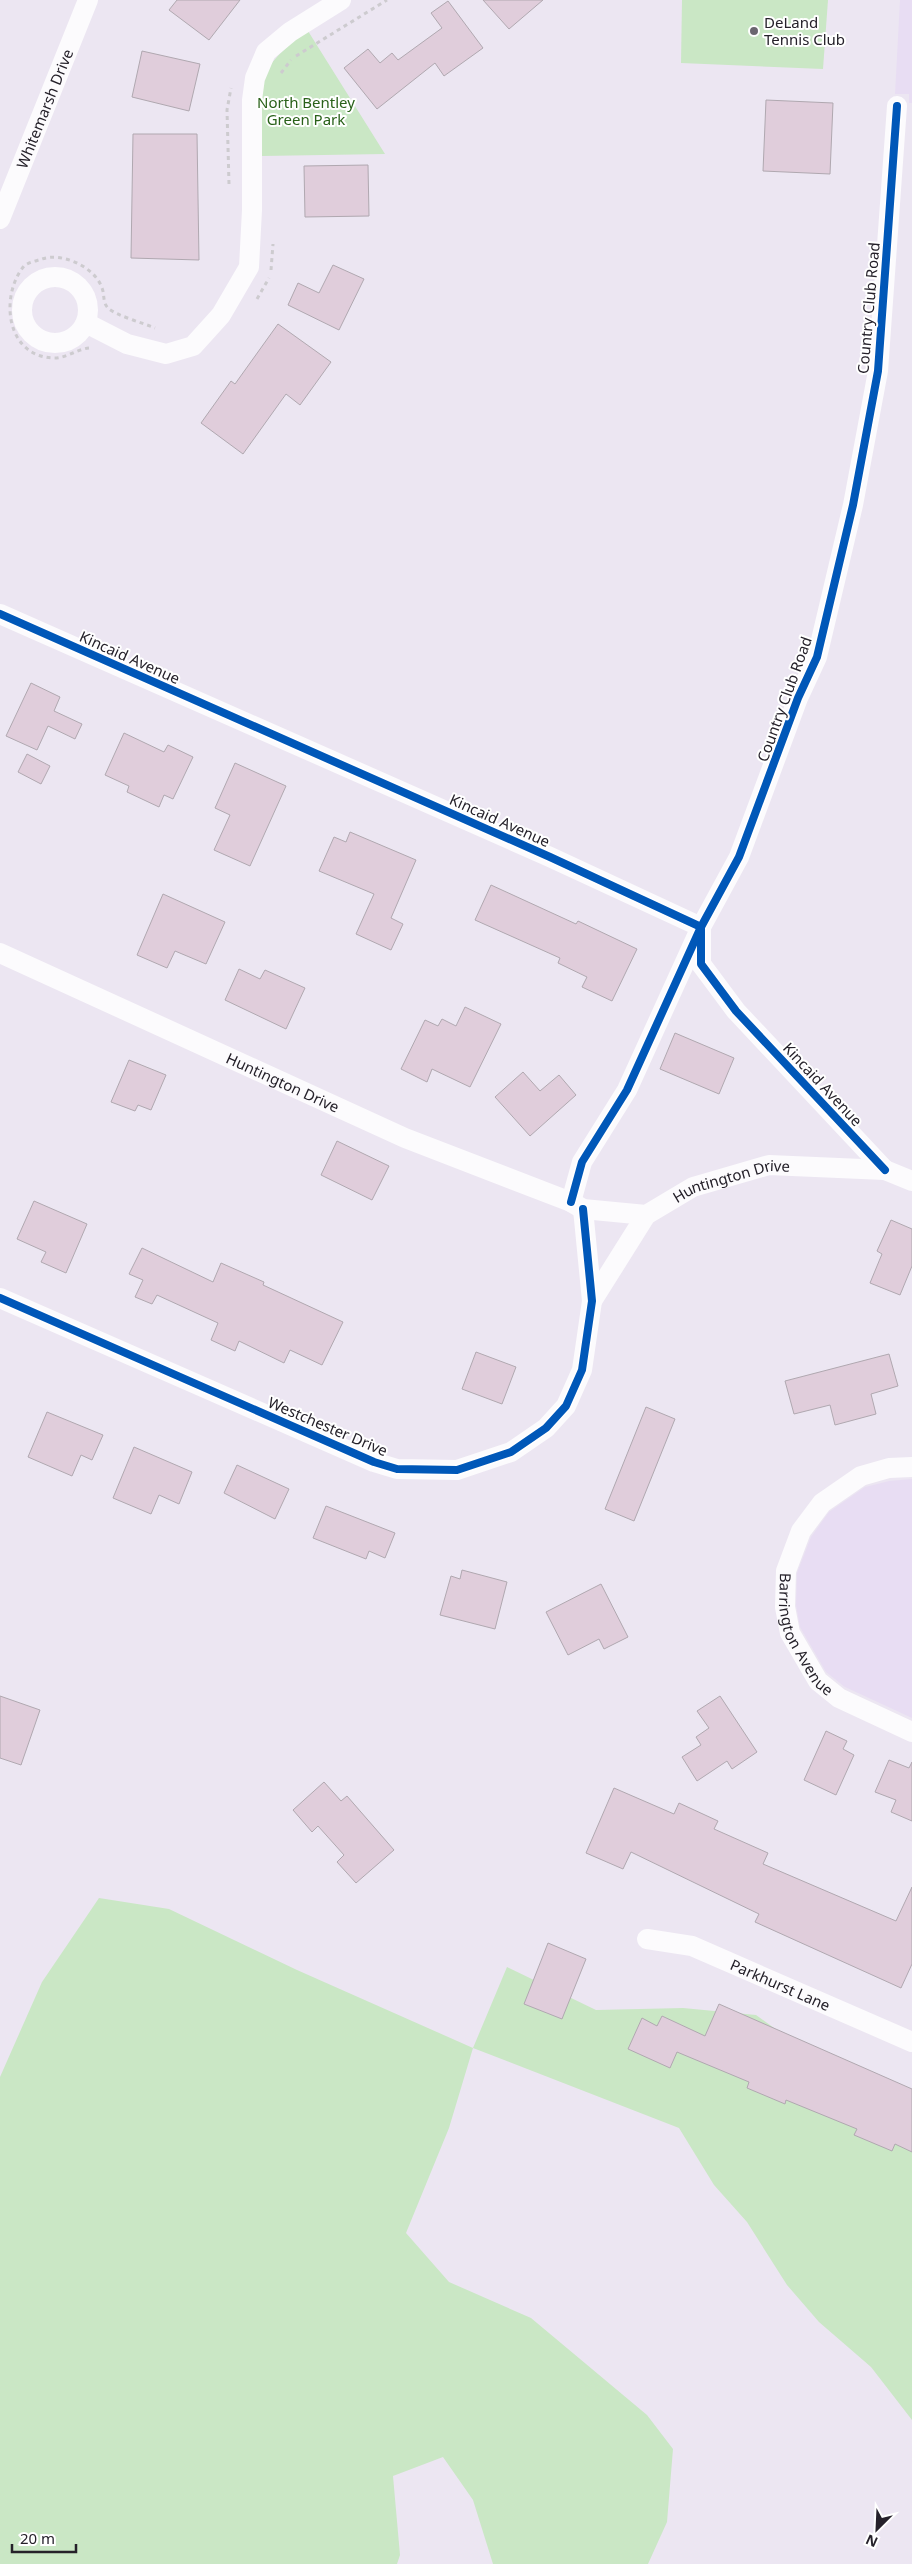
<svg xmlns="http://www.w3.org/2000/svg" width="912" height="2564" font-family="'Noto Sans',sans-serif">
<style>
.built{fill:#e8ddf3}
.green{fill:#cae7c5}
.building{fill:#e0cddb;stroke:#b0a8b0}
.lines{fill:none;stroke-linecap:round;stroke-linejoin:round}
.path{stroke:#cdcbcf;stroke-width:3;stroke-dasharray:4 4;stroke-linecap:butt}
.street{stroke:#fcfbfd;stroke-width:20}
.cycleway-casing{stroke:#fff;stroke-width:11}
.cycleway{stroke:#0057b8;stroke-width:8}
.poi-dot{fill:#6b6670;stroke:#fff;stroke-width:2}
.labels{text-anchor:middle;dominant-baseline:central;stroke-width:4;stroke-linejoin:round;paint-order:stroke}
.poi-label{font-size:15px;fill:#25212a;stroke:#fff;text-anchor:start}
.park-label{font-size:15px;fill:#296119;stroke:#fff}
.street-label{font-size:15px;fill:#25212a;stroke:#fff}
</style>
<rect width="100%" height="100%" fill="#ece6f2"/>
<g class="built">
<polygon points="900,0 912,0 912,103 909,103 909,94 895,94"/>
<polygon points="912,1479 912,1718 845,1687 826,1672 800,1627 796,1605 797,1573 811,1537 829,1512 865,1487 889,1481"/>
</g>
<g class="green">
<polygon points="682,0 828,0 823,69 681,63"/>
<path d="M308,31L385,154L262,156C262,135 258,93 265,74C271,60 295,38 308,31Z"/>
<polygon points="99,1898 169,1909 297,1970 473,2048 507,1967 596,2010 683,2008 756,2015 834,2071 912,2105 912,2420 871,2367 819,2322 787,2285 747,2222 714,2185 679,2128 473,2048 449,2128 406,2233 449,2282 531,2318 647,2415 673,2449 667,2522 648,2564 493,2564 473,2500 443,2457 393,2476 400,2555 397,2564 0,2564 0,2077 42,1982"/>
</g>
<g class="building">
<polygon points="177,0 240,0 209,40 169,10"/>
<polygon points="483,0 543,0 509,29"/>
<polygon points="448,1 483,48 444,76 435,63 377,109 344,68 368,49 380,63 392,53 398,60 442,28 431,13"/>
<polygon points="142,51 200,64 189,111 132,97"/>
<polygon points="766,100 833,103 830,174 763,171"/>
<polygon points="133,134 197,134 199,260 131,258"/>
<polygon points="368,165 369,216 305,217 304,166"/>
<polygon points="333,265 364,279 339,330 288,305 298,283 319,293"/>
<polygon points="278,324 331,362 300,405 286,394 243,454 201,423 231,381 235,384"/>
<polygon points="31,683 60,697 54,711 82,724 75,739 48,726 37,750 6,736"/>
<polygon points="124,733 164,752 168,745 193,757 173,799 164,795 159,807 127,792 129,786 105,775"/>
<polygon points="27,754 50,766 41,784 18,772"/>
<polygon points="235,763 286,786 250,866 214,850 230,815 215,808"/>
<polygon points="350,832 416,860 391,918 403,924 391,950 356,934 374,894 319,871 334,837 346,842"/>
<polygon points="491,885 576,924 578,921 637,949 612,1001 582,987 587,977 558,963 560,958 475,920"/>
<polygon points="163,894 225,922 206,964 175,951 167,968 137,955"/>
<polygon points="239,969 260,979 265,970 305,988 286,1029 225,1000"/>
<polygon points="465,1007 501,1024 470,1087 432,1069 427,1082 401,1069 425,1020 438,1026 442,1019 456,1026"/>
<polygon points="675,1033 734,1058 719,1094 660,1069"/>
<polygon points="129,1060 166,1075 151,1110 138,1105 135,1111 111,1102"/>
<polygon points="523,1072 540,1091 559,1075 576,1095 530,1136 495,1097"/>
<polygon points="337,1141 389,1166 372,1200 321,1175"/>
<polygon points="34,1201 87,1224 66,1273 41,1262 46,1252 17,1239"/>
<polygon points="891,1220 912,1229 912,1266 900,1295 870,1283 882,1254 877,1251"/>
<polygon points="142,1248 213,1282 221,1263 264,1282 263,1285 343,1322 322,1365 290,1350 284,1363 239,1341 235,1351 211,1340 218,1323 157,1295 152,1304 135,1297 143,1280 129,1274"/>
<polygon points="476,1352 516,1367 502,1404 462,1389"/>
<polygon points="889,1354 898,1386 871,1394 876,1414 835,1425 830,1405 794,1414 785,1381"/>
<polygon points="646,1407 675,1419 634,1521 605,1509"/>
<polygon points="47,1412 103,1435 92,1460 81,1455 72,1476 28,1457"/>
<polygon points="134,1447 192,1472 179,1504 159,1495 151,1514 113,1498"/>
<polygon points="237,1465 289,1489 275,1519 224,1493"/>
<polygon points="326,1506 395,1533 385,1558 369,1551 366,1559 313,1538"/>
<polygon points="462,1570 507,1582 495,1629 440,1615 451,1576 460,1579"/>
<polygon points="601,1584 628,1637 604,1649 599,1639 568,1655 546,1612"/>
<polygon points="0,1696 40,1710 21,1765 0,1758"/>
<polygon points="720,1696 757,1752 732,1769 727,1761 697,1781 682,1757 701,1745 696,1737 709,1728 697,1711"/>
<polygon points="826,1731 847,1741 843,1749 854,1755 836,1795 804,1780"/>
<polygon points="889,1760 909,1768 912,1762 912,1821 891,1812 896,1800 875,1792"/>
<polygon points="324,1782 341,1801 347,1796 394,1850 356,1883 337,1862 344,1855 318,1826 312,1832 293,1810"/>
<polygon points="614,1788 674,1814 679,1803 718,1821 714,1829 768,1853 763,1864 896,1921 912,1887 912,1964 901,1988 755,1922 759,1914 631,1852 623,1869 586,1853"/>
<polygon points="548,1943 586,1959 562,2019 524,2004"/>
<polygon points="719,2004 912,2089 912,2152 895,2144 892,2151 854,2135 857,2129 786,2100 785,2104 747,2088 749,2082 677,2052 670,2068 628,2049 642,2018 657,2026 662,2016 705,2036"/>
</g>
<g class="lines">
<g class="path">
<polyline points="296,56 387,0"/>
<polyline points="281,73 291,60"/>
<polyline points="229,184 227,110 231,88"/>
<polyline points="271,270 273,244"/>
<polyline points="257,299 269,278"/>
<path d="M89,348C77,349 65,359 53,358C5,356 0,295 24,266C29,262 36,261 42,259C62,252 95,267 102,288C105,295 102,303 109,309C118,316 143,323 155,328"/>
</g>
<g class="street">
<path id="s1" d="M0,219L88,0"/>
<circle cx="55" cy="310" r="33"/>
<polyline points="86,323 127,344 166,354 193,346 221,315 249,267 252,210 252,100 255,78 266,52 290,32 341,0"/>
<polyline points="0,614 550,857 701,927 701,964 736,1011 885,1170"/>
<path id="s2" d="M0,953L405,1138L571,1202L583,1209L646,1215L693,1187L769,1165L885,1170L912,1181"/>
<polyline points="571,1202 582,1162 627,1090 701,927 739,857 798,698 817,657 853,505 878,371 897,106"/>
<polyline points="0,1298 374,1462 397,1469 457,1470 511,1452 546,1428 566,1406 582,1370 592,1301 583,1209"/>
<polyline points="592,1301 646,1215"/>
<path id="s3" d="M912,1467L889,1468L861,1476L822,1503L801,1531L786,1571L785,1607L790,1633L818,1681L839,1698L912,1732"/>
<path id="s4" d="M647,1939L692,1946L912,2042"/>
</g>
<g class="cycleway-casing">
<g id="cycleway">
<polyline points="0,614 550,857 701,927 701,964 736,1011 885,1170"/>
<polyline points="571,1202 582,1162 627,1090 701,927 739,857 798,698 817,657 853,505 878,371 897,106"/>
<polyline points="0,1298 374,1462 397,1469 457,1470 511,1452 546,1428 566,1406 582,1370 592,1301 583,1209"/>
</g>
</g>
<use href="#cycleway" class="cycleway"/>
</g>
<circle class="poi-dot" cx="754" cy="31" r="5"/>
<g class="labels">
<g class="poi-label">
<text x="764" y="22">DeLand<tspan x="764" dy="17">Tennis Club</tspan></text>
</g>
<g class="park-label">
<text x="306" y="102">North Bentley<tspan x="306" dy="17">Green Park</tspan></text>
</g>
<g class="street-label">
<text stroke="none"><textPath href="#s1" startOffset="119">Whitemarsh Drive</textPath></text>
<text transform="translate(868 308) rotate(-85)">Country Club Road</text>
<text transform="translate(130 657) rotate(24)">Kincaid Avenue</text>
<text transform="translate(784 699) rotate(-70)">Country Club Road</text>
<text transform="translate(500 820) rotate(24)">Kincaid Avenue</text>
<text stroke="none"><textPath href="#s2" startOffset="311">Huntington Drive</textPath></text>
<text transform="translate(823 1084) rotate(47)">Kincaid Avenue</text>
<text stroke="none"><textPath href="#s2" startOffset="794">Huntington Drive</textPath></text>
<text transform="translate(328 1426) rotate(23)">Westchester Drive</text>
<text stroke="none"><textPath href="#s3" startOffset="246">Barrington Avenue</textPath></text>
<text stroke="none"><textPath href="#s4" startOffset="142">Parkhurst Lane</textPath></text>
</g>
</g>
<g transform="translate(877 2529) rotate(204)" stroke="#ffffff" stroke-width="4" paint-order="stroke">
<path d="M0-4L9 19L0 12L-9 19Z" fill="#25212a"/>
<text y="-8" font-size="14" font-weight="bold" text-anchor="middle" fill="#25212a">N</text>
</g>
<path d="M12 2544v8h64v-8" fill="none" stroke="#25212a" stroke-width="2.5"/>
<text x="20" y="2544" font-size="15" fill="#25212a" stroke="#ffffff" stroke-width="4" paint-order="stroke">20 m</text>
</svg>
